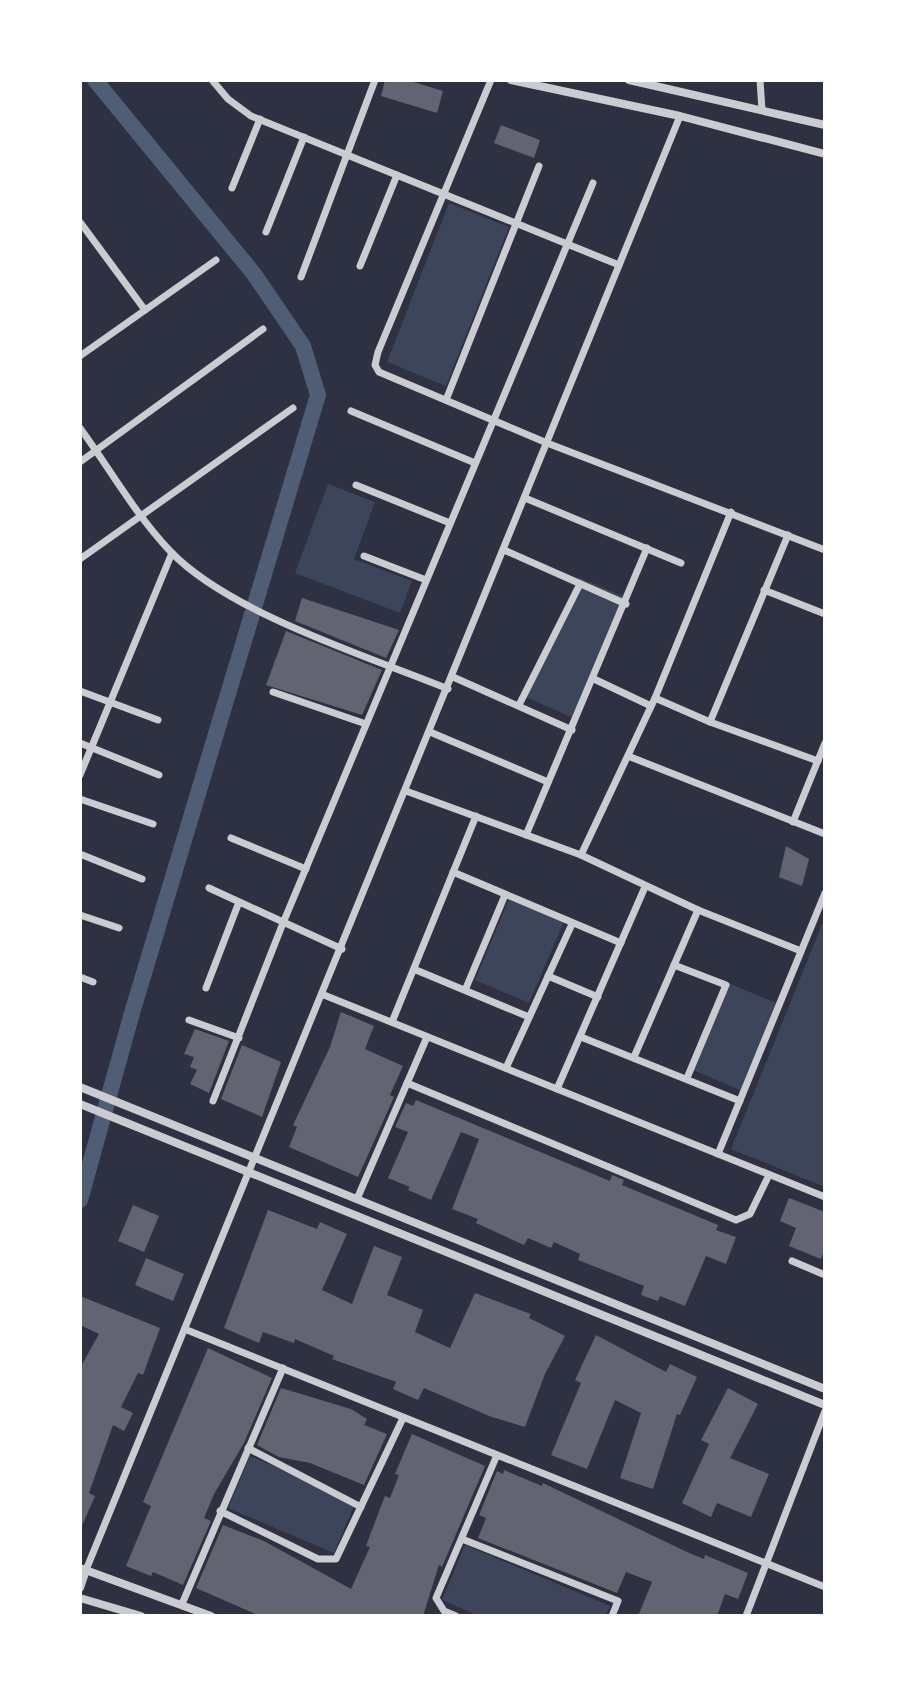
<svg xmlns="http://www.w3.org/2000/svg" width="905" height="1696" font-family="'Nunito Sans',sans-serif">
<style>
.green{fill:#3c4559}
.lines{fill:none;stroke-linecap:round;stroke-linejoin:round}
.canal{stroke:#4f5d75;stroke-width:16}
.building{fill:#626471}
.minor{stroke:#caccd0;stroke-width:7}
.tertiary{stroke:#caccd0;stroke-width:8}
</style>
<rect width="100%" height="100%" fill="#2d3142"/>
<g class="green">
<polygon points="449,203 509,227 446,386 387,362"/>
<polygon points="328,484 375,502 354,559 412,581 400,613 295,573"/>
<polygon points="578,577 625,597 573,718 526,697"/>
<polygon points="511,894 566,917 529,1003 475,980"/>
<polygon points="825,917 825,1187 731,1149"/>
<polygon points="728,983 776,1003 740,1090 693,1070"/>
<polygon points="250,1456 356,1501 334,1553 228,1508"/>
<polygon points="465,1545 610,1606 605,1616 479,1616 442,1600"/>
</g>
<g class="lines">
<polyline class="canal" points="80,1200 132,1013 318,395 303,346 254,274 95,80"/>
</g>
<g class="building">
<polygon points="385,80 407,80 443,91 437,113 381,96"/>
<polygon points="501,125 540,140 534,158 494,143"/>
<polygon points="302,598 399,630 386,658 295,621"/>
<polygon points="286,631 382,670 362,715 266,685"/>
<polygon points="786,846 809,859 802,886 779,877"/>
<polygon points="341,1012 374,1026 365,1049 403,1066 390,1095 394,1097 358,1177 289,1147 297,1127 293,1125 330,1047"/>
<polygon points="195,1029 229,1041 209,1093 190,1084 197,1070 190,1067 194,1057 184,1054"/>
<polygon points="242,1045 281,1062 262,1117 221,1099"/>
<polygon points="416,1100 610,1181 612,1175 624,1180 622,1185 718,1225 716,1230 736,1237 726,1264 706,1256 685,1306 660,1296 658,1301 641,1295 644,1286 578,1260 580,1254 554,1242 551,1248 528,1238 524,1245 476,1223 478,1219 452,1209 479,1139 461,1132 431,1200 408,1190 410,1187 388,1178 408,1132 395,1127 406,1103 413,1106"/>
<polygon points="789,1198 825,1212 825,1248 821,1259 789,1246 796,1228 780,1221"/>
<polygon points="133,1205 159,1216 144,1252 118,1241"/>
<polygon points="268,1210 317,1229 320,1222 347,1234 322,1290 352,1304 374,1246 402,1257 387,1295 423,1310 415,1332 450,1348 475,1293 531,1314 529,1318 565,1336 545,1374 525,1427 489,1416 424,1388 418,1400 393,1389 396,1382 332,1359 334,1356 295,1339 294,1343 263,1332 259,1343 224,1328"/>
<polygon points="146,1258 184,1274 173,1301 135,1285"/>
<polygon points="80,1296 160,1328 143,1375 138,1373 121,1407 133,1413 124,1431 113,1425 89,1493 95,1496 80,1530 80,1368 99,1334 80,1325"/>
<polygon points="596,1335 666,1372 670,1364 697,1377 680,1415 677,1414 653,1489 620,1478 641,1413 615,1400 587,1469 551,1455 581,1383 575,1380"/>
<polygon points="208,1348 272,1378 244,1443 214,1494 204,1518 211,1521 183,1585 153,1572 151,1576 126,1566 151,1506 143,1502"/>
<polygon points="281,1388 351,1409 367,1419 364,1425 387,1434 364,1485 310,1463 279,1457 257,1445"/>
<polygon points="728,1388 758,1404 730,1458 769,1474 751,1517 717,1503 711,1517 682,1503 709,1444 701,1440"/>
<polygon points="412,1434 485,1466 442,1567 439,1565 423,1616 260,1616 196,1588 223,1525 264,1541 351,1589 370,1547 366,1546 381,1506 385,1496 390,1498 399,1475 395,1474"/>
<polygon points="504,1470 542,1486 543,1483 689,1553 704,1559 705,1555 748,1573 738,1599 725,1594 717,1616 638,1616 652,1582 626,1572 617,1593 478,1538 486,1518 479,1515 497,1471 503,1474"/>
</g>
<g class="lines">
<g class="minor">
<polyline points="212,80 228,99 251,116 619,265"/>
<polyline points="491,80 378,352 375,365 379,372 547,443 825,550"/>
<polyline points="760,80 762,110"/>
<polyline points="232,188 260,119"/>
<polyline points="80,222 145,310"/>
<polyline points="266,232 304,137"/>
<polyline points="360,266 397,175"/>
<polyline points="301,277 375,80"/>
<polyline points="80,356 216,260"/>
<polyline points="446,400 539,166"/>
<polyline points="351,411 475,463"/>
<path d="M80,428C110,469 135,514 170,551C229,613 367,656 448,689"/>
<polyline points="80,462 263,329"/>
<polyline points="356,485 450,523"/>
<polyline points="525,498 681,563"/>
<polyline points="504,550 626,604"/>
<polyline points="364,556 426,580"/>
<polyline points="80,559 293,408"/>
<polyline points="764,590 825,614"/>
<polyline points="453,677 572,730"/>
<polyline points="594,679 651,706"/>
<polyline points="80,691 158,720"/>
<polyline points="273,692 366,724"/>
<polyline points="655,698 710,722 818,761"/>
<polyline points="519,705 580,584"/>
<polyline points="710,722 788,535"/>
<polyline points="430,732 548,782"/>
<polyline points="80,743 159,775"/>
<polyline points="628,756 825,834"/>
<polyline points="80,775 172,553"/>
<polyline points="406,791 581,855 698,910 801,951"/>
<polyline points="80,799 153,824"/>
<polyline points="793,822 825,743"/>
<polyline points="526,835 647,548"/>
<polyline points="231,838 306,869"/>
<polyline points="80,854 142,879"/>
<polyline points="581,855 655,698 731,512"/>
<polyline points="453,872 621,943"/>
<polyline points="209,888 342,949"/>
<polyline points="80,915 119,928"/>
<polyline points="674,965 726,985 687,1078"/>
<polyline points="416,970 529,1017"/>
<polyline points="548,976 598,997"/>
<polyline points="80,977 93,982"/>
<polyline points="206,988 239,902"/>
<polyline points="466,988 505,895"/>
<polyline points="324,995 825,1197"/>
<polyline points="189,1020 239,1038"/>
<polyline points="392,1022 476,816"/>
<polyline points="581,1037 740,1101"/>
<polyline points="634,1057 698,910"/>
<polyline points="506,1068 572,924"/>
<polyline points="407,1083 736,1220 750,1214 769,1175"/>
<polyline points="557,1089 645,887"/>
<polyline points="213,1101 283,923 593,183"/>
<polyline points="718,1154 825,893"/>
<polyline points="357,1199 427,1037"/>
<polyline points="792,1261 825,1275"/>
<polyline points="187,1330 825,1587"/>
<polyline points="248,1448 361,1507"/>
<polyline points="220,1511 318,1559 336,1559 403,1418"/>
<polyline points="462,1539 618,1601 612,1616"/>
<polyline points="86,1570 680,116"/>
<polyline points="182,1604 283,1368"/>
<polyline points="456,1616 444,1611 436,1598 497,1455"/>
<polyline points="746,1616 825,1411"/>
</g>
<g class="tertiary">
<polyline points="511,80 680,116 825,154"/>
<polyline points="629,80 825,125"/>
<polyline points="80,1087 825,1389"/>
<polyline points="80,1104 825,1405"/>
<polyline points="80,1568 211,1616"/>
<polyline points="80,1588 86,1570"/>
<polyline points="80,1598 141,1616"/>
</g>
</g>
<rect width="905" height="1696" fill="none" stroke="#ffffff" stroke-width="164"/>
</svg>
